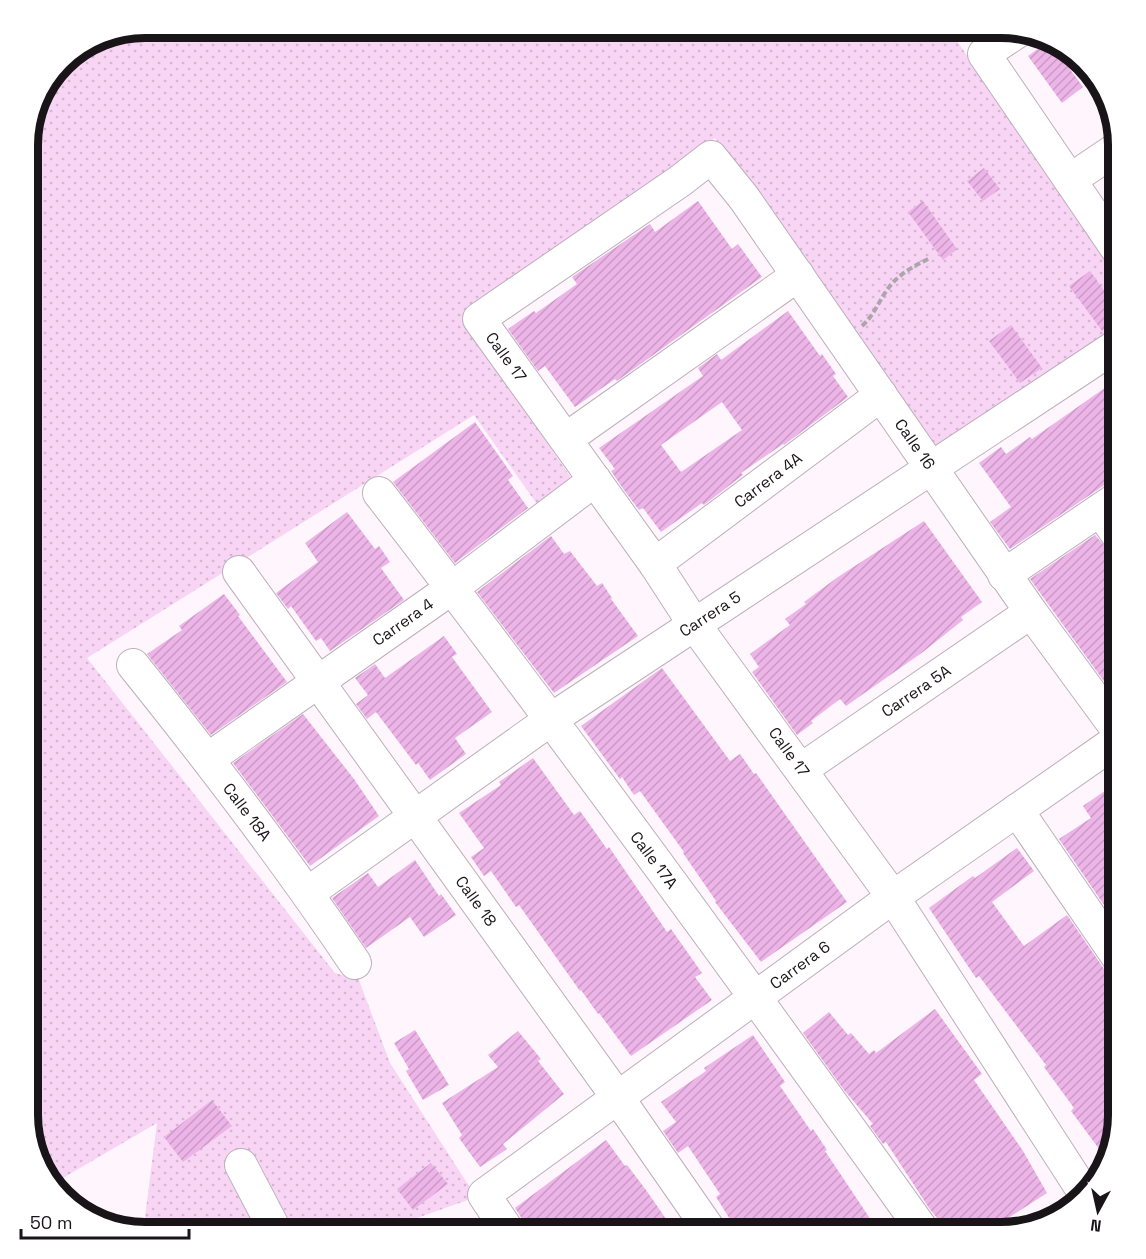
<svg xmlns="http://www.w3.org/2000/svg" width="1146" height="1259" font-family="'Space Grotesk',sans-serif">
<style>
.grass{fill:url(#grass-dots)}
.building{fill:url(#building-hatch);fill-rule:evenodd}
.lines{fill:none;stroke-linecap:round;stroke-linejoin:round}
.minor-casing{stroke:#bdafbb;stroke-width:34}
.path{stroke:#aca5ab;stroke-width:4;stroke-dasharray:6 3;stroke-linecap:butt}
.minor{stroke:#fff;stroke-width:32}
.labels{text-anchor:middle;dominant-baseline:central;stroke-width:6;stroke-linejoin:round;paint-order:stroke}
.street-label{font-size:16px;fill:#181418;stroke:#fff}
.rim{fill:none;stroke:#181418;stroke-width:8}
</style>
<defs>
<pattern id="grass-dots" width="8" height="8" patternUnits="userSpaceOnUse" patternTransform="scale(1.5)"><rect width="8" height="8" fill="#f8d5f4"/><path d="M2 2h.1M6 6h.1" fill="none" stroke="#d4b6d0" stroke-width="1.8" stroke-linecap="round"/></pattern>
<pattern id="building-hatch" width="6" height="6" patternUnits="userSpaceOnUse" patternTransform="scale(1.5)"><rect width="6" height="6" fill="#edb4e7"/><path d="M-1 1l2-2M0 6l6-6M5 7l2-2" fill="none" stroke="#ca9ac5"/></pattern>
</defs>
<rect width="100%" height="100%" fill="#fef5fd"/>
<polygon class="grass" points="145,27 965,27 953,35 1119,281 1119,330 934,452 715,138 461,318 574,482 539,507 474,415 87,658 335,973 359,980 390,1063 476,1197 378,1232 143,1232 157,1123 51,1185 27,1115 27,137 39,92 67,56 100,36"/>
<g class="building">
<polygon points="1049,41 1083,87 1062,103 1028,56"/>
<polygon points="984,168 1000,189 983,201 967,181"/>
<polygon points="698,201 732,249 738,244 762,277 617,381 615,379 575,407 545,366 538,371 508,329 534,311 536,313 577,284 572,277 650,224 655,232"/>
<polygon points="923,201 957,249 943,260 908,212"/>
<polygon points="1090,271 1119,311 1119,319 1102,331 1069,286"/>
<path d="M788,311L820,356L822,354L836,374L833,376L848,397L784,445L783,444L741,473L743,475L704,505L702,503L661,532L643,508L639,510L624,490L611,471L615,469L599,448L703,376L698,368L717,354L721,360ZM722,402L742,430L681,472L661,445Z"/>
<polygon points="1011,325 1042,368 1020,383 989,341"/>
<polygon points="1119,378 1119,479 1109,482 1010,549 990,522 1011,507 979,463 1001,447 1006,454 1030,437 1032,439"/>
<polygon points="475,422 513,476 508,480 528,508 455,563 393,482"/>
<polygon points="347,512 375,549 379,546 390,562 381,568 404,600 330,651 321,638 316,641 291,606 288,609 276,593 318,562 305,543"/>
<polygon points="924,521 982,602 961,617 963,620 923,652 846,706 840,699 811,721 813,723 797,735 752,672 759,667 750,654 790,625 785,619 806,604 804,602 838,577"/>
<polygon points="1095,535 1119,562 1119,702 1030,579"/>
<polygon points="551,536 564,554 570,551 597,586 602,583 612,598 611,599 638,636 554,693 477,592"/>
<polygon points="224,594 240,615 238,616 287,682 211,735 147,654 182,630 179,626"/>
<polygon points="444,636 457,654 452,657 492,712 455,738 466,754 430,780 418,763 416,765 376,712 367,719 356,704 368,695 355,678 375,664 385,678"/>
<polygon points="662,668 730,761 740,754 754,774 756,773 847,902 761,962 715,902 716,901 683,853 684,852 640,791 634,795 622,777 620,779 581,726"/>
<polygon points="303,714 354,779 379,816 310,866 233,763"/>
<polygon points="533,758 574,815 580,811 607,849 609,847 667,932 671,929 702,973 695,977 712,1000 631,1056 599,1013 598,1014 581,990 580,991 519,905 516,907 491,871 484,876 471,857 484,848 459,813 501,785 499,782"/>
<polygon points="1112,786 1119,796 1119,927 1059,839 1091,818 1083,806"/>
<polygon points="1017,848 1034,871 992,902 1024,946 1067,915 1104,969 1111,975 1119,977 1119,1115 1108,1161 1071,1111 1074,1108 1044,1067 1046,1065 979,976 976,978 929,908 973,876 975,878"/>
<polygon points="415,860 439,896 441,894 456,915 424,937 410,917 366,948 332,898 368,873 378,887"/>
<polygon points="935,1009 982,1074 974,1080 1023,1151 1047,1193 1005,1220 1008,1224 995,1232 948,1232 929,1208 886,1142 883,1144 870,1126 873,1124 844,1090 803,1033 829,1012 848,1035 851,1033 869,1054 874,1050 876,1053"/>
<polygon points="415,1030 449,1085 423,1100 406,1071 409,1069 394,1043"/>
<polygon points="518,1031 541,1059 538,1061 564,1094 503,1144 507,1149 480,1167 459,1138 462,1135 442,1103 498,1067 488,1055"/>
<polygon points="753,1035 785,1082 780,1086 811,1131 813,1129 827,1150 825,1151 879,1232 738,1232 716,1197 720,1194 688,1146 678,1153 663,1131 676,1122 661,1102 706,1071 704,1068"/>
<polygon points="212,1100 232,1126 183,1162 164,1137"/>
<polygon points="606,1140 625,1166 627,1165 646,1190 675,1232 601,1232 592,1218 574,1232 527,1232 524,1222 515,1208"/>
<polygon points="431,1163 448,1184 413,1210 397,1189"/>
</g>
<g class="lines">
<g class="minor-casing">
<g id="minor">
<polyline points="1020,30 984,54 1119,252"/>
<polyline points="1070,180 1119,147"/>
<polyline points="566,439 798,275"/>
<path d="M379,493C566,735 746,983 924,1232"/>
<polyline points="1100,510 1119,537"/>
<polyline points="655,564 881,395"/>
<polyline points="239,572 618,1098 711,1232"/>
<polyline points="1004,575 1119,497"/>
<path d="M133,665C211,762 286,860 355,963"/>
<polyline points="208,759 452,588 595,480"/>
<polyline points="802,769 1031,612"/>
<polyline points="1017,810 1119,959"/>
<polyline points="308,893 550,720 1119,344"/>
<polyline points="241,1165 276,1232"/>
<polyline points="1085,1194 893,897 694,624 655,564 479,319 680,181 711,157 744,198 1031,612 1119,732"/>
<polyline points="509,1232 484,1195 893,897 1119,739"/>
</g>
</g>
<path class="path" d="M862,326C874,315 878,303 887,290C897,275 914,266 930,258"/>
<use href="#minor" class="minor"/>
</g>
<g class="labels">
<g class="street-label">
<text transform="translate(506 357) rotate(54)">Calle 17</text>
<text transform="translate(915 444) rotate(55)">Calle 16</text>
<text transform="translate(768 480) rotate(-37)">Carrera 4A</text>
<text transform="translate(710 614) rotate(-33)">Carrera 5</text>
<text transform="translate(403 622) rotate(-35)">Carrera 4</text>
<text transform="translate(916 691) rotate(-34)">Carrera 5A</text>
<text transform="translate(789 752) rotate(54)">Calle 17</text>
<text transform="translate(247 812) rotate(53)">Calle 18A</text>
<text transform="translate(654 860) rotate(53)">Calle 17A</text>
<text transform="translate(476 901) rotate(54)">Calle 18</text>
<text transform="translate(800 965) rotate(-36)">Carrera 6</text>
</g>
</g>
<path d="M0 0H1146V1259H0ZM145 38H1001A107 107 0 0 1 1108 145V1115A107 107 0 0 1 1001 1222H145A107 107 0 0 1 38 1115V145A107 107 0 0 1 145 38Z" fill="#fff" fill-rule="evenodd"/>
<path class="rim" d="M145 38H1001A107 107 0 0 1 1108 145V1115A107 107 0 0 1 1001 1222H145A107 107 0 0 1 38 1115V145A107 107 0 0 1 145 38Z"/>
<g transform="translate(1098 1211) rotate(188)" stroke="#ffffff" stroke-width="4.5" paint-order="stroke">
<path d="M0-4.5L10 22L0 15L-10 22Z" fill="#181418"/>
<text y="-9" font-size="16" font-weight="bold" text-anchor="middle" fill="#181418">N</text>
</g>
<path d="M21 1229v9h168v-9" fill="none" stroke="#181418" stroke-width="3"/>
<text x="30" y="1229" font-size="18" fill="#181418" stroke="#ffffff" stroke-width="4.5" paint-order="stroke">50 m</text>
</svg>
